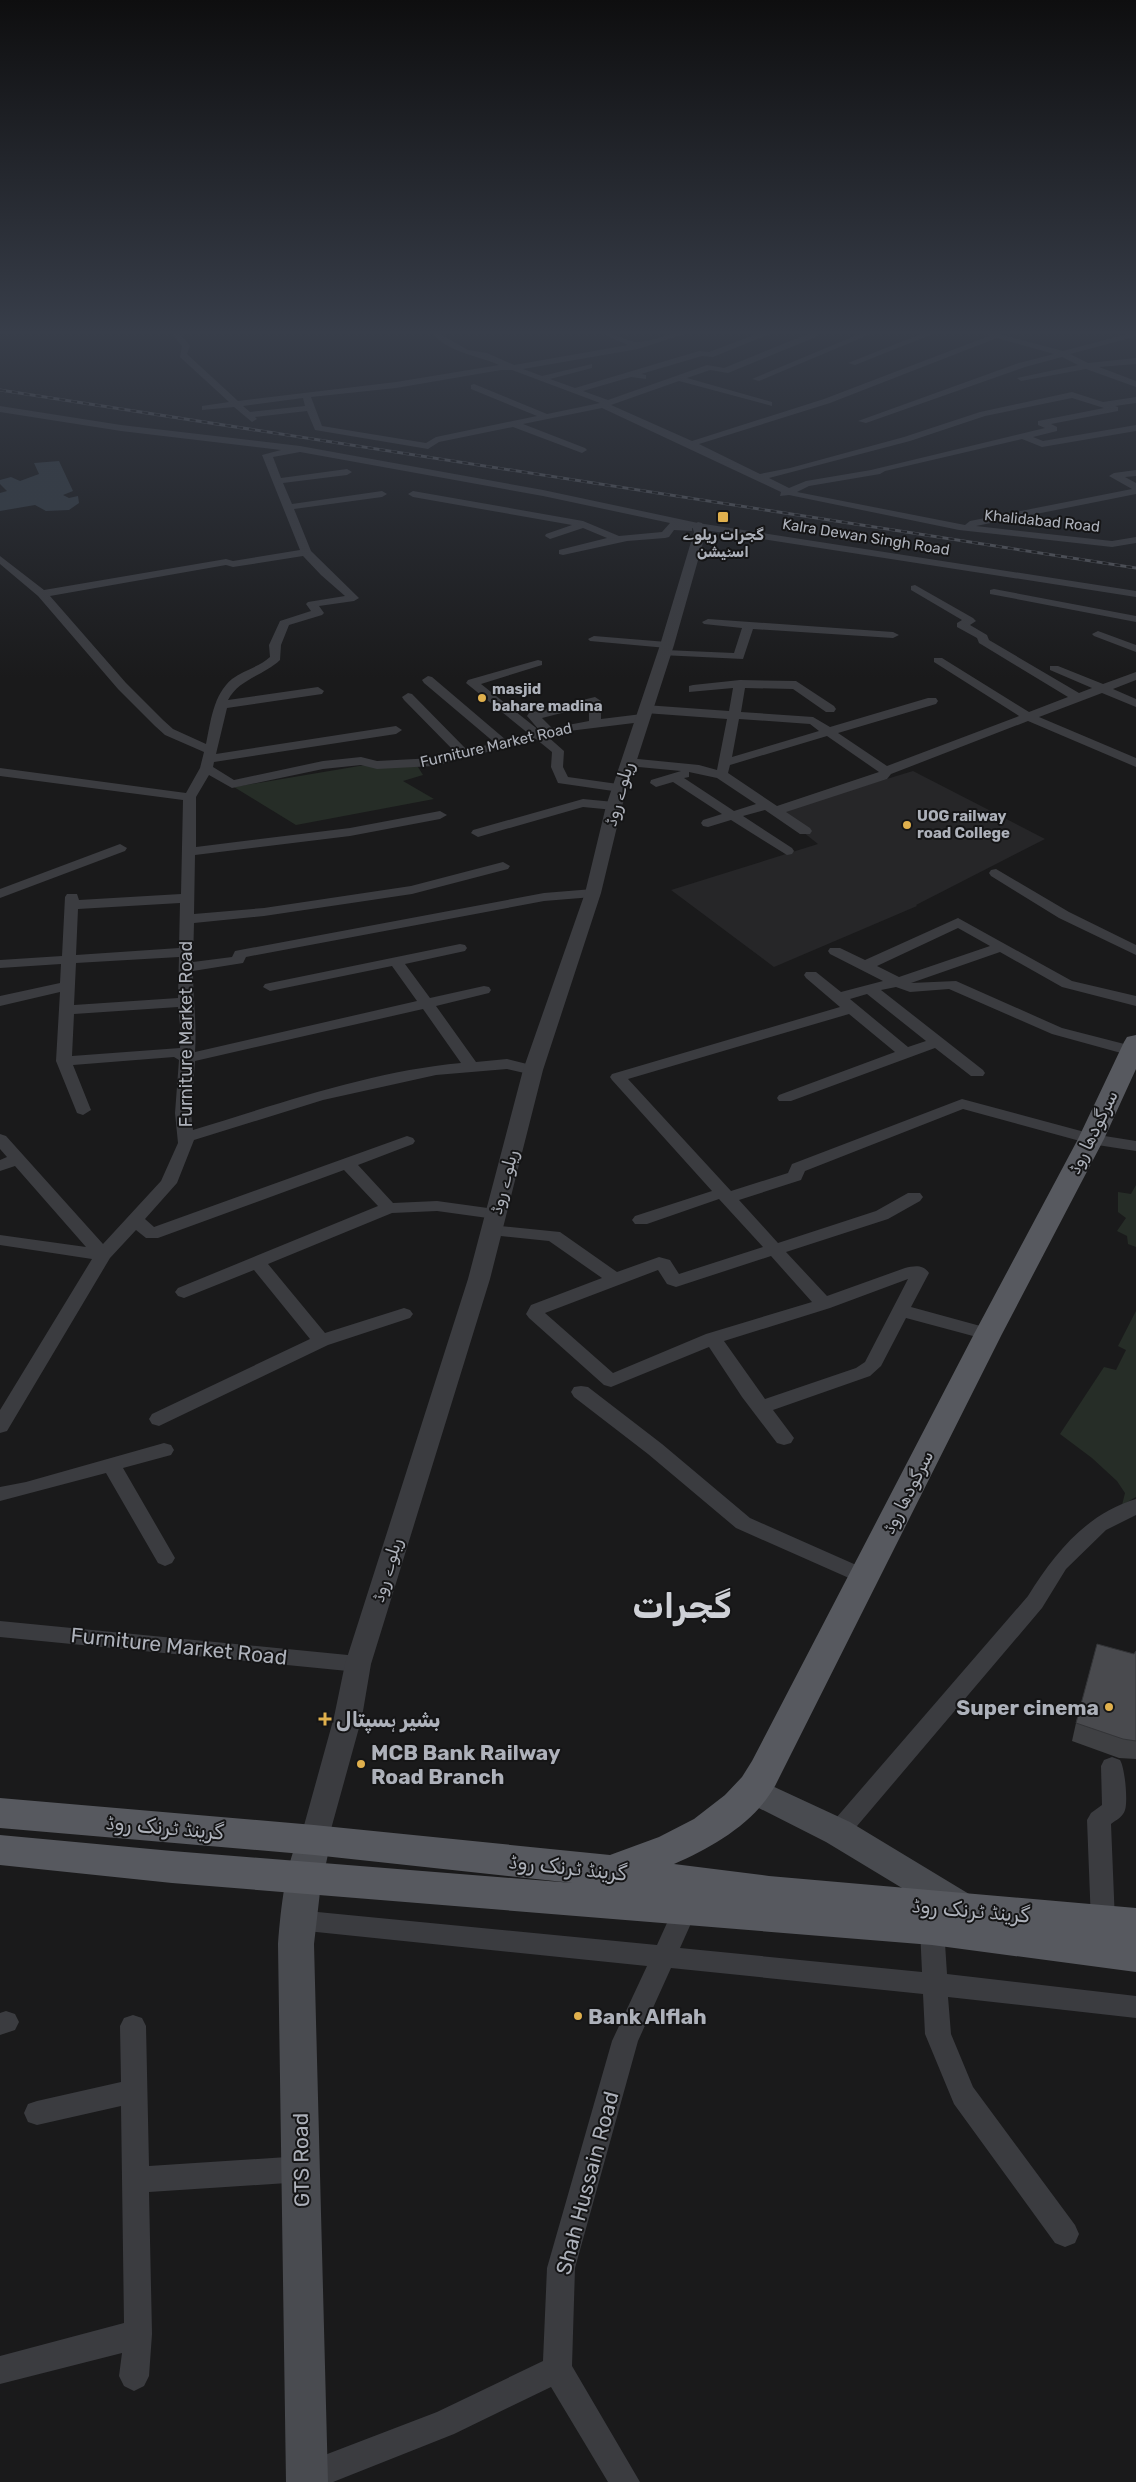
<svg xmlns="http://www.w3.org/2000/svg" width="1136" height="2482" font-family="Rubik,'Noto Naskh Arabic',sans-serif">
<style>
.built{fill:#262628}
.green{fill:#262d27}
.water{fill:#343c43}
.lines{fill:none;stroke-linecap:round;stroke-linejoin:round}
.minor{fill:#3b3c40;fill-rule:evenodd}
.tertiary{fill:#3b3c40;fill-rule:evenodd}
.secondary{fill:#494b50;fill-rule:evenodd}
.primary{fill:#57595f;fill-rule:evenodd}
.rail-casing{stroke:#54565b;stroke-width:3}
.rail{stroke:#151516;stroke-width:2;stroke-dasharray:6;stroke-linecap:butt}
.wall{fill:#3f4043}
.building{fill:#494a4e;stroke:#333437}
.poi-dot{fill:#e0b04d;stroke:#151516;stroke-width:2}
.labels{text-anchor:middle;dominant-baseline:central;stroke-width:4;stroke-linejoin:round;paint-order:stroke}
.far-street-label{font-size:15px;fill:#adb1ba;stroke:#151516}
.far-poi-label{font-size:15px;font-weight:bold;fill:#adb1ba;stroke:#151516;text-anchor:start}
.street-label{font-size:18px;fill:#adb1ba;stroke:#151516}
.near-street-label{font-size:21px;fill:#adb1ba;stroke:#151516}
.near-poi-label{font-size:21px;font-weight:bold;fill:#adb1ba;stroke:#151516;text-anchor:start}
.near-town-label{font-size:34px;font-weight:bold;fill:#ced0d6;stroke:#151516}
</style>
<rect width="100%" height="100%" fill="#1a1a1b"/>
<polygon class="built" points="913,771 1045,839 916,905 917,906 774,967 671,890 818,844 778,812"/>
<g class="green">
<polygon points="365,765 418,767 423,775 403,781 434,799 296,825 234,787"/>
<polygon points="1136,1185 1136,1247 1128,1244 1127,1236 1117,1231 1126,1218 1118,1212 1118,1192 1131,1194"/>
<polygon points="1136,1311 1136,1497 1122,1505 1125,1493 1117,1481 1092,1458 1060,1434 1104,1367 1116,1370 1126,1350 1118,1346"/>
</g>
<polygon class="water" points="59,461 73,491 63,495 69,498 78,496 79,503 69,510 46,511 35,505 0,511 0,493 7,491 0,484 0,480 11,477 20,481 39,474 34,463"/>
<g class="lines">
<g class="minor">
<path d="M169,330H177L190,346L187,354L238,401L396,382L499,365C475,354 446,353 430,330H438L442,335L468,350L487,353L514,365L628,345L594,330C610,330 629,343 639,342C659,340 676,330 696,330L638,349L523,369L542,376L592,364V368L550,379L575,388L699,351L709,352L767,330H779L713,357L702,356L641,374L646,375V379L631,377L583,391L608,400L707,365L724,368L810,333H816V337L728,373L710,370L687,378L772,402V406L679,381L611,405L692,441L824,399L989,336L984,333L988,331L1063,351L1131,333H1134V337L1070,354L1088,363L1136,358V364L1099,367L1136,381V387L1086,369L1021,381L1017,378L1078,365L1062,357L1025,367L866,423L858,421L1019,363L1054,354L997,338L830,403L699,444L760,474L790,468L904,437L980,412L1072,392L1103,402L1136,397V403L1115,406L1118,407V411L1051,424L1057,427V431L1033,437L1043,441L1136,425V431L1042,447L1022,439L885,471L880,474L809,486L797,492L965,525L970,521L1132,489L1109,476L1114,473L1136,470V476L1125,477L1136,483V494L976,526L1112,541L1136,537V543L1112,547L959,530L789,495L780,496L781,492L602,408L523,424L585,448L587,450L582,453L513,427L439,442L428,449L315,430L307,411L255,417L257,419L252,422L234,407L202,410V406L229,402L180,357L182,346ZM501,370H512L600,403L547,414L474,384L471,385V389L537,416L436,437L426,443L322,426L311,397L396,388ZM303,398L305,406L250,412L243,406ZM1072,398L1104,408L1038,421V425L1045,428L871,470L806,481L789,488L769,478L910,441L985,416Z"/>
<polygon points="869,330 880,330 759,381 752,379"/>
<polygon points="931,330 943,330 855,365 848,363"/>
<path d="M0,406L121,425L300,446L543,490L698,523L1136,591V597L692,528V531L674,530L669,537L665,538L627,541L563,555L559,554V550L607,538L583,528L550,539L545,536L546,534L572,525L413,497L408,494L413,491L583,521L619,536L662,532L670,523L543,496L300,452L273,457L281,478L347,469L352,472L347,475L283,483L292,504L382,491L387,494L382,497L294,509L311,551L359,598L354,601L319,606L324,613L322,615L289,625L281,645L280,660C263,676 239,679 228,700L318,687L324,691L322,694L227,708L216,754L396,726L402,730L396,734L214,762L213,767L234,780L323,761L361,757L377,761L434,758L456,753L404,700L402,697L408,693L412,694L467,750L495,743L424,683L422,680L428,676L432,677L506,740L529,734L466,683L468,680L538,660L542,661V665L481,684L540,731L527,716L529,713L595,697L601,701V719L642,714L648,718L642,722L569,731L547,736L564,751L563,767L568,777L625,785L626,788L625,791L620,792L558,783L551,767L552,752L536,739L434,766L377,769L361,765L323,769L232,788L209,775L196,797V847L350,828L440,811L447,815L440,819L350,836L195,855L194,914L264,908L411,886L503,862L510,866L508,869L412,894L264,916L194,923L193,962L232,957L235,951L240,950L544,893L593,889L600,893L593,897L544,901L246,957L243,963L193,971C193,998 197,1025 195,1052L417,1001L392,966L270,991L263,987L265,984L460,944L465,945L467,948L465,951L405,964L430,998L484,986L489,987L491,990L489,993L436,1006L476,1062L507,1059L539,1067L541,1070L533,1075L507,1069L436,1075L323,1100L194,1140L177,1183L145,1219L154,1227L407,1136L413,1138L415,1141L413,1144L358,1165L393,1203L437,1201L495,1209L501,1210L504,1214L501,1218L495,1219L437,1211L392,1213L268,1264L325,1333L404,1308L410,1310L413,1314L410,1318L328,1345L159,1426L152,1424L149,1419L152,1414L310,1339L254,1270L184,1298L178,1296L175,1292L178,1288L378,1206L344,1170L158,1238H146L136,1230L110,1258L7,1431L0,1433V1410L92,1259L0,1245V1235L86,1247L15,1166L0,1171V1160L7,1157L0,1149V1134L6,1136L103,1244L161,1181L178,1143L175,1113L179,1060L174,1057L73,1065L91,1110L83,1115L77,1113L56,1061L60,992L0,1006V996L60,983L61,964L0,968V960L62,956L65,897L67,894H77L79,900L181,894L183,800L0,776V768L186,793L200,768L204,752L165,735L155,726L118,689L38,596L0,564V556L44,590L226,559L233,561L300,550L262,455L281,450L121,431L0,412ZM303,556L321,575L345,596L308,602L306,604L311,611L280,621L269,645L270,657C259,667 244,670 232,679C213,695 211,721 206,744L173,729L163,720L126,683L50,596L226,565L233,567ZM589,706V721L552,728L542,718ZM180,903L179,948L76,955L78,909ZM179,957L178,998L74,1005L76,963ZM178,1007L181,1034L180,1048L72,1056L74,1014ZM423,1009L461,1063C372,1071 278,1104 193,1130L191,1113L195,1061Z"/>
<path d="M915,585L973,618L976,621L970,625L987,635L989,640L1079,693L1092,688L1050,670V666H1058L1103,684L1136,672V680L1113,689L1136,699V707L1102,693L1039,717L1136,758V767L1028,721L891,774L887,779L786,812L810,828L812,831L810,834H800L765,810L743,816L792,848L794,851L792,854L787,855L731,820L708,827L703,826L701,823L703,820L722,814L673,782L656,787L650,783L651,780L681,771L628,766L622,762L628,758L699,765L717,770L727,719L645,713L639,709L645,705L729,711L733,688L689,692V686L693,685L740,680L796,681L834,706L836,709L834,712H826L793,689L745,688L741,712L813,717L830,727L928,698H936L938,701L936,704L838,733L887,766L1019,716L934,662V658H942L1029,712L1068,697L979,643L977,638L957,627V623L962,620L911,590V586ZM739,719L810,724L819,731L732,757ZM827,736L879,772L777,806L728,773L730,765ZM689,772L717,778L756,804L734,811L684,778L689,777Z"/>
<polygon points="994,589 1136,616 1136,622 990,594 990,590"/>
<polygon points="708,619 893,632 899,635 893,638 753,629 743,659 661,655 661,651 665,650 734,653 742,628 704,624 702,622"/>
<polygon points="1098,631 1136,645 1136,652 1094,636 1092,634"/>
<polygon points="594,636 667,642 673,645 667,648 590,641 588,639"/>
<polygon points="583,799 614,802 621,806 614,810 583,807 478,837 471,833 473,830"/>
<polygon points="120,844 127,848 125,851 0,898 0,889"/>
<polygon points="996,869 1069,912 1136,945 1136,955 1059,918 991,876 989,873 991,870"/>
<path d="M958,918L1072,981L1136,996V1006L1062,987L1000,952L911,983L956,981L1062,1028L1136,1047V1055L1132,1056L1052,1034L949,989L910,992L896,987L881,990L983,1070L985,1073L983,1076H971L935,1048L791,1101H779L777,1098L779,1095L895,1052L849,1014L628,1079L731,1191L788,1173L792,1164L962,1099L1092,1134L1136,1141V1151L1091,1144L963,1109L805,1171L801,1180L739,1200L778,1243L876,1211L908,1193H920L923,1197L920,1201L888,1219L786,1252L827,1296L905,1268C914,1266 923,1264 929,1273L911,1307L995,1330L997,1334L995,1338L988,1340L906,1318L881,1366L870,1376L773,1410L794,1438L791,1443L784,1445L777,1443L742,1397L709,1347L611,1387L604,1385L529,1318L526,1314L531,1305L602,1278L549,1241L491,1235L485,1234L482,1230L485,1226L491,1225L560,1232L617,1272L659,1257L670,1260L679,1274L763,1247L719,1199L647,1224H635L632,1220L635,1216L712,1191L612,1080L610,1077L612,1074L840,1007L806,978L804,975L806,972H816L841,992L883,981L830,954L828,951L830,948H840L865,960ZM958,928L990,946L899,977L877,966ZM867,994L926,1041L908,1047L850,999ZM771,1256L812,1302L706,1334L613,1373L545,1313L658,1270L667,1284L676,1287ZM908,1279L865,1362L856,1368L765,1399L724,1341L830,1308Z"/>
<polygon points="581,1386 588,1387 662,1444 750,1518 872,1572 875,1577 872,1582 865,1585 858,1582 736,1528 648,1454 574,1397 571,1392 574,1387"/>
<polygon points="164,1443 171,1445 174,1450 171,1455 123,1468 175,1558 172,1563 165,1566 158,1563 106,1473 0,1501 0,1487 26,1482"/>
<path d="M1136,1499V1515L1106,1530L1066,1569L1042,1608L846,1839L838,1842L830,1839L826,1832L830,1825L1028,1596C1054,1554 1086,1514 1136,1499Z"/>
<polygon points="0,1621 358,1656 366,1658 369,1664 366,1670 358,1672 0,1637"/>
<path d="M1112,1757L1120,1760C1125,1768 1128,1801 1125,1810C1123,1817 1116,1820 1111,1824L1115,1922L1112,1929L1103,1932L1094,1929L1091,1922L1087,1820L1091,1813L1102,1805L1101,1766L1104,1760Z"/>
<polygon points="685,1900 694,1903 697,1910 680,1948 922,1972 920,1928 923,1921 932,1917 941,1921 944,1928 947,1974 1136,1996 1136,2018 948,1997 951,2034 973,2087 1075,2225 1079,2234 1075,2243 1065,2247 1055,2243 954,2104 925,2034 923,1994 671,1968 638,2041 575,2268 572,2366 640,2482 608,2482 551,2387 454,2434 333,2482 294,2482 292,2477 296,2466 437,2412 543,2361 547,2268 612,2041 647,1966 297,1930 288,1927 285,1920 288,1913 297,1910 657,1945 676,1903"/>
<polygon points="6,2011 15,2014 19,2022 15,2030 0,2035 0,2013"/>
<polygon points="133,2015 142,2018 146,2026 149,2166 302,2156 312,2160 315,2169 312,2178 302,2182 149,2192 152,2334 149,2376 144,2386 134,2391 124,2386 119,2376 122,2353 0,2384 0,2356 124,2323 121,2106 37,2125 28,2122 24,2113 28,2104 37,2101 121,2082 120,2026 124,2018"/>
</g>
<polygon class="tertiary" points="698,522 702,523 706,532 674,645 622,806 601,893 543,1070 490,1279 371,1664 362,1717 328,1840 324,1848 314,1852 304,1848 300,1840 334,1717 345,1664 468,1279 523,1070 585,893 606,806 660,645 694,532 692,526"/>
<g class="secondary">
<polygon points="753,1777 850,1822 974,1897 979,1907 974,1917 962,1922 950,1917 826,1842 741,1799 737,1790 741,1781"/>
<path d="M314,1826L326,1830L331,1840L320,1892L314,1944L328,2482H286L278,1944C281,1907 285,1864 302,1830Z"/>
</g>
<path class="primary" d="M1136,1035V1069L1104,1139L1002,1334L775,1786C754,1823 713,1847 674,1864L769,1876L1136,1908V1972L932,1945L172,1883L0,1865V1835L172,1851L573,1883L314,1855L0,1828V1798L314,1825L610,1855L659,1837L694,1819L725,1795L742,1777L752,1761L974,1334L1078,1139L1124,1042L1127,1037Z"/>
<g class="rail-casing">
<polyline id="rail" points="0,390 1136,568"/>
</g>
<use href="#rail" class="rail"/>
</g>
<polygon class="wall" points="1136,1651 1136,1759 1119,1758 1072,1741 1076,1723"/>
<polygon class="building" points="1097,1644 1134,1654 1136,1651 1136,1741 1123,1739 1076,1723"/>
<linearGradient id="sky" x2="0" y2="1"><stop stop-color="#0e0e0f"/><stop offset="0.49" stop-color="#383e4a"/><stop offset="1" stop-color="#383e4a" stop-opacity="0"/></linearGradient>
<rect width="1136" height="678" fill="url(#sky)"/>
<g class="poi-dot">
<rect x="717" y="511" width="12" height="12" rx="2.5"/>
<circle cx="482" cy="698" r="5"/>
<circle cx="907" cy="825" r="5"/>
<circle cx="1109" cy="1707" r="5"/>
<path d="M322.5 1711.5h5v5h5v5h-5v5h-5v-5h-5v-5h5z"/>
<circle cx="361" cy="1764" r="5"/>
<circle cx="578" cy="2016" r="5"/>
</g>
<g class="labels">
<g class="far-street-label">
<text transform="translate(1042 521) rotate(6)">Khalidabad Road</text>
<text transform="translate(866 537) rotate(9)">Kalra Dewan Singh Road</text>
<text transform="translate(496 745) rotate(-13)">Furniture Market Road</text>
</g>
<g class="far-poi-label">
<text x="723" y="535" text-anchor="middle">گجرات ریلوے<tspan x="723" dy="17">اسٹیشن</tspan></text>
<text x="492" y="689">masjid<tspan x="492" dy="17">bahare madina</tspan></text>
<text x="917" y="816">UOG railway<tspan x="917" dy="17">road College</tspan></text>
</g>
<g class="street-label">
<text transform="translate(619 794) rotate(-74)">ریلوے روڈ</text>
<text transform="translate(186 1034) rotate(-90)">Furniture Market Road</text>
<text transform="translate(1093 1132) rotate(-64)">سرگودھا روڈ</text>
<text transform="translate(504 1182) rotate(-75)">ریلوے روڈ</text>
<text transform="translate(908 1492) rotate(-63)">سرگودھا روڈ</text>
<text transform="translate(387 1570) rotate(-73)">ریلوے روڈ</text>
</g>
<g class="near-street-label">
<text transform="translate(179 1646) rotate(6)">Furniture Market Road</text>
<text transform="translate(165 1827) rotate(5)">گرینڈ ٹرنک روڈ</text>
<text transform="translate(568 1867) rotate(6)">گرینڈ ٹرنک روڈ</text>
<text transform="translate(971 1910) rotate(5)">گرینڈ ٹرنک روڈ</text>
<text transform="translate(301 2160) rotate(-91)">GTS Road</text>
<text transform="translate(587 2183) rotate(-75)">Shah Hussain Road</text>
</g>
<g class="near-poi-label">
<text x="1099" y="1707" text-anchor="end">Super cinema</text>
<text x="336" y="1719">بشیر ہسپتال</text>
<text x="371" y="1752">MCB Bank Railway<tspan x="371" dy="24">Road Branch</tspan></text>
<text x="588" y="2016">Bank Alflah</text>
</g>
<g class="near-town-label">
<text x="682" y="1606">گجرات</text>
</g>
</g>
</svg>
